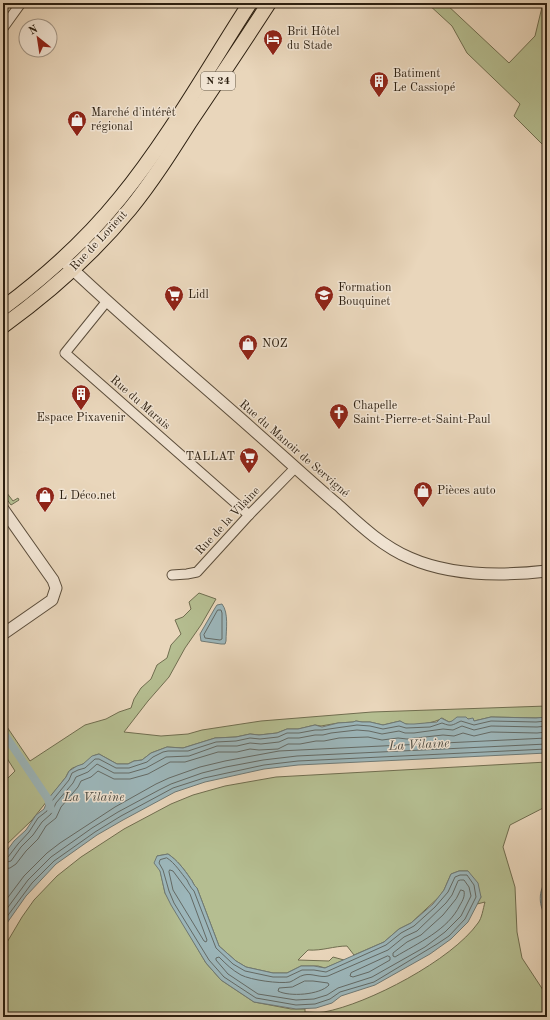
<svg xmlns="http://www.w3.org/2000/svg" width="550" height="1020" font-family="'Old Standard TT',serif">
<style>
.green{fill:#b5be91;stroke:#706e50;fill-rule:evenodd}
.water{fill:#9cb6ba;stroke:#6f7a76}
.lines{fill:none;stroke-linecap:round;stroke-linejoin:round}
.shore{stroke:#646a65;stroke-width:1}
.canal{stroke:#9cb6ba;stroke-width:8}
.minor-casing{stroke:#5b4d3b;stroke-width:11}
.tertiary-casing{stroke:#5b4d3b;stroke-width:13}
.primary-casing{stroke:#2c1f10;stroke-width:16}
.minor{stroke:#f1e4d3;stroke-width:9}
.tertiary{stroke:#f1e4d3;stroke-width:11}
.primary{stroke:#e9d6bb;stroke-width:14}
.labels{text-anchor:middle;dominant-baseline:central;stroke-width:3;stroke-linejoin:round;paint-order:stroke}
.shield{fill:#f1e4d3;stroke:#675a4a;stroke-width:1}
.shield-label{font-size:11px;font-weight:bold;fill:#2c1f10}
.poi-label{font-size:12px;fill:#2c1f10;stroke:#f1e4d3;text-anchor:start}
.street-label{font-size:12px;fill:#2c1f10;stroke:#f1e4d3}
.water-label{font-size:13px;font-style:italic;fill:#4e4c43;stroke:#f1e4d3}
</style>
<rect width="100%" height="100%" fill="#e9d6bb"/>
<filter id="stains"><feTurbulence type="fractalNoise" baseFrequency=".005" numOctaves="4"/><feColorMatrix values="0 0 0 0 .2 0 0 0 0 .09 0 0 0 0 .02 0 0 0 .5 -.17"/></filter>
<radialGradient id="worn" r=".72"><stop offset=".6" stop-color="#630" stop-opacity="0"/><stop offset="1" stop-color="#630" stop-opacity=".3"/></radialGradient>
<g class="green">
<polygon points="427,3 445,3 509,63 535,36 543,3 547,3 547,149 514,116 520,104 467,53 452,26"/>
<polygon points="3,488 13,501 18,498 19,500 11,505 3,494"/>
<path d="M199,593L216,599L201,625L185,648L169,677L148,701L124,732L161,736L188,734L202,730L261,721L372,712L547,706V717L536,718L491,717L474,721L468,719L449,722L442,718C436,723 413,726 406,724C404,724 402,722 400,721L383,725L370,722H362L356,721L353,722L338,723L321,726L315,725L298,729H287L277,733L259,735L250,734L236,737L215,738L183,748L167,747L151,753L142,760L134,761L128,764H117L99,754C89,756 90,761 83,764C74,769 71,765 66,777L32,820L3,848V783L15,771L3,752V721L30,761L85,725L106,719L119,712L131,708L134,699L141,688L151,679L157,665L167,658L171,645L181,634L175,620L183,617L191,609L189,602Z"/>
<path d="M547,762V806L510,825L503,847L515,887L517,932L522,958L547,996V1017H3V949L22,917L34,900L57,876L81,857L124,829L171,804L193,795L225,786L276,777ZM168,854C177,860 184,869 190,878C193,881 193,885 197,888L219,946L236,961L246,967L273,973H287L301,966H318L325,968L344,960L333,957L329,961L298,960L308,950C322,951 334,946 347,946L354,955L384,942L399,929L411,923L439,897L444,890L451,874L459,871H468L481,897L477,904L485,902C483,909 482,918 478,923C452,960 368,1004 324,1012C318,1013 311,1012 305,1012V1009H291L254,1002L221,980L206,963L165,893L157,856Z"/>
</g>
<g class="water">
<path d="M222,604C229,613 226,630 226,641L225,644H221L201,641L200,634L215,608L217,605Z"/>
<polygon points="457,717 466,717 468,719 473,718 474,721 491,717 536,718 547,717 547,753 298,765 264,769 205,782 175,792 123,820 97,835 56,864 26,896 7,923 3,932 3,856 14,841 26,830 36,815 44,809 48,799 66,777 69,771 77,766 83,764 92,756 99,754 117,764 128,764 134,761 142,760 151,753 167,747 183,748 215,738 236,737 250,734 259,735 277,733 287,729 298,729 315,725 322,727 338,723 353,722 356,721 362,722 370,722 383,725 400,721 406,724 414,724 437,722 441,718 449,722 452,721"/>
<path d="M168,854C177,860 184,869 190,878C193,881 193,885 197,888L219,946L236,961L246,967L273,973H287L301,966H314L325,968L384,942L399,929L411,923L433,904L444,890L451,874L459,871H468L478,883L481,897L468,922L451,939L430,954L375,985L341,996L332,1003L316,1008L296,1009L254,1002L221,980L206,963L171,905L165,893L160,871L154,863L157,856Z"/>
<path d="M547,879V918C538,906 538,891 547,879Z"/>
</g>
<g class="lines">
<g class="shore">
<polygon points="218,610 221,610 222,613 222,639 220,640 205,638 204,635"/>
<path d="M3,858L8,857L18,844L29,832L38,818L47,811L52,801L69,780L72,773L78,770L85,768L95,759H99L116,768H129L147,762L153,757L163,752L168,751H188L216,742L236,741L250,738L260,739L278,737L287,733H299L315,730H322L357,725L370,726L383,729L399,726L406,728L430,727L442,723C452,727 452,725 461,721L474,725L491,721L536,722L547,721"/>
<path d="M167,858C175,863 181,873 187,880C189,884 190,887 194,891L216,948L233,964L245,971L273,977H287L302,970H314L326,972L386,945L401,933L414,926L435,907L448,892L455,877L460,875H467L474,885L476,897L465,919L449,936L437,944L374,982L340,992L330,999L315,1004L296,1005L256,998L224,977L209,960L174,903L169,891L163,870L159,863L160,860Z"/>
<polyline points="3,863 11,861 21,847 33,835 42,822 51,814 56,803 73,783 76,777 88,772 97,764 114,773 129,773 146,768 166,757 189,756 217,746 237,746 250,743 261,744 279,742 288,738 299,738 315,735 323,735 331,733 357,730 369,731 382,734 399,731 405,733 414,733 443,729 453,730 462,726 474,730 491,726 537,727 547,726"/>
<polyline points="3,869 10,868 16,864 26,851 38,839 46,826 56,818 61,807 78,787 81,781 91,777 98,771 114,779 130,779 148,774 170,762 185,762 218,752 237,752 250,749 259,750 278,749 288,744 300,744 316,741 324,741 339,738 368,737 382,740 398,738 407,739 443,735 454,736 463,733 474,736 491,732 537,733 547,732"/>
<polygon points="170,870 173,871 190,894 207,940 206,942 204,941 173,890 169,872"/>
<path d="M461,880H464L469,887L471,896L461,916L445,932L425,947L372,977L338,988L327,995L314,999L296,1000L258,994L228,974L216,960V958L219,957C226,964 232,970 241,975C251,980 279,984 290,982C295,980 299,976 304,975C312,973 320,978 328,976L388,950L404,937L417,931L446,903L452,895L458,881Z"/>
<path d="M461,890L464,891C465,896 463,900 460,905C448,930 418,943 395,957L393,956V953L407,942L421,935L443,915L456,899Z"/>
<polyline points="3,904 24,876 47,853 60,843 115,807 156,784 169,778 200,767 225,761 279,751 547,738"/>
<polyline points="3,914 28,880 51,857 92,828 118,812 159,790 171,784 202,773 226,767 263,760 297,756 547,744"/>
<polyline points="3,922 32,883 54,861 95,832 121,816 173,788 204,778 264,765 298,761 547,749"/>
<polygon points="388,956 390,957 390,960 369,972 353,977 350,976 351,973"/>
<path d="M305,981H313L328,983L329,985C320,995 289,997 278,991L279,988L292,987Z"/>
</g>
<polyline class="canal" points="3,732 48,799 51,809"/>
<g class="minor-casing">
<g id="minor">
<polyline points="3,28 21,3"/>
<polyline points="107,301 65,353 249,515"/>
<polyline points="172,575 187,574 197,572 249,515 295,468"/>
</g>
</g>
<g class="tertiary-casing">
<g id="tertiary">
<path d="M67,264C129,323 195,378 259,435C285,458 311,482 338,505C360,525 382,546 410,558C451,576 504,576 547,571"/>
<polyline points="3,509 53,580 56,588 52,600 3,634"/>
</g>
</g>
<g class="primary-casing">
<g id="primary">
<path d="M3,308C46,276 86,240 120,198C169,138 208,68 250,3"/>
<path d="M3,326C50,292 93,254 130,209C152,182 171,152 190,122C217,82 243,43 269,3"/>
</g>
</g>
<use href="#minor" class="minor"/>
<use href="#tertiary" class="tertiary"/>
<use href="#primary" class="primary"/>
</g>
<defs>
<g id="hotel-pin" transform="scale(1)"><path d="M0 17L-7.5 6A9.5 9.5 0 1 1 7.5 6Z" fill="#8f2418" stroke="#f1e4d3"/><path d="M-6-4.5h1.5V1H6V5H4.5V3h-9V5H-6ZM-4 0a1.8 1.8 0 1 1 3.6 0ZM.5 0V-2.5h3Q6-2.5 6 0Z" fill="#fff"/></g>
<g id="building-pin" transform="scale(1)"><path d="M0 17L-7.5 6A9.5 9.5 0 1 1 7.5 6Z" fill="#8f2418" stroke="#f1e4d3"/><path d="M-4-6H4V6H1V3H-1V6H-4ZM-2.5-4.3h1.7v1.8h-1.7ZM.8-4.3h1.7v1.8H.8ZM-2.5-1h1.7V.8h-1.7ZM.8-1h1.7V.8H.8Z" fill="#fff"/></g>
<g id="shop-pin" transform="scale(1)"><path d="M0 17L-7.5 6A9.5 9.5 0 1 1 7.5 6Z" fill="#8f2418" stroke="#f1e4d3"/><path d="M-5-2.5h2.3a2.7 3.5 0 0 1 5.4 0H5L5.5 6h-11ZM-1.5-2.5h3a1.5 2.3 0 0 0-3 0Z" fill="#fff"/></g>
<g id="supermarket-pin" transform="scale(1)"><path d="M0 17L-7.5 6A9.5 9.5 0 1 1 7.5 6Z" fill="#8f2418" stroke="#f1e4d3"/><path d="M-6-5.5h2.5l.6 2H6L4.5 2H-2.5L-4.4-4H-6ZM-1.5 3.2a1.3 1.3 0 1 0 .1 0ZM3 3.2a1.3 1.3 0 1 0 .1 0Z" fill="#fff"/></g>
<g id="university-pin" transform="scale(1)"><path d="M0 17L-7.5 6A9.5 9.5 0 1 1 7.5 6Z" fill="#8f2418" stroke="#f1e4d3"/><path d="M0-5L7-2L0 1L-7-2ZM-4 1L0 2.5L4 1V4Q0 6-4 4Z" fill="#fff"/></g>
<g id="church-pin" transform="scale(1)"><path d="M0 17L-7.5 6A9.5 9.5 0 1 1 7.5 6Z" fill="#8f2418" stroke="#f1e4d3"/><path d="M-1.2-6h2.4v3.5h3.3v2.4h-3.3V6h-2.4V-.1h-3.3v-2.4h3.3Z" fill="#fff"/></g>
</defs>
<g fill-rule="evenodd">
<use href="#hotel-pin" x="273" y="39"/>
<use href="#building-pin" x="379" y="81"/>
<use href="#shop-pin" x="77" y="120"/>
<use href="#supermarket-pin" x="174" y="295"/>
<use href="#university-pin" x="324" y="295"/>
<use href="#shop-pin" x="248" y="344"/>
<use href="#building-pin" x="81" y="394"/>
<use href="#church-pin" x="339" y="413"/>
<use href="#supermarket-pin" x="249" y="457"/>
<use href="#shop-pin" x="423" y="491"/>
<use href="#shop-pin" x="45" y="496"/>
</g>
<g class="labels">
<rect class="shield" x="201" y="72" width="34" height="18" rx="3"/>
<g class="shield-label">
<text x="218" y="81">N 24</text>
</g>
<g class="poi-label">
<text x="287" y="32">Brit Hôtel<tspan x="287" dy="14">du Stade</tspan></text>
<text x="393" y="74">Batiment<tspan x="393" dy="14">Le Cassiopé</tspan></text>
<text x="91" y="113">Marché d'intérêt<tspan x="91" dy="14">régional</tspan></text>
<text x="338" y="288">Formation<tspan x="338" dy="14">Bouquinet</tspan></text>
<text x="188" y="295">Lidl</text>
<text x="262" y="344">NOZ</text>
<text x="353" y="406">Chapelle<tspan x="353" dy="14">Saint-Pierre-et-Saint-Paul</tspan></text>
<text x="81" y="418" text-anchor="middle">Espace Pixavenir</text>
<text x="235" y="457" text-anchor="end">TALLAT</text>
<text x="437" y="491">Pièces auto</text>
<text x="59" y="496">L Déco.net</text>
</g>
<g class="street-label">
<text transform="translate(99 241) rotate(-47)">Rue de Lorient</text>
<text transform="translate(140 403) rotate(41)">Rue du Marais</text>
<text transform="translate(294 449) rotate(41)">Rue du Manoir de Servigné</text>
<text transform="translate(228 521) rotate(-47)">Rue de la Vilaine</text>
</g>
<g class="water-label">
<text transform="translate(419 745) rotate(-3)">La Vilaine</text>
<text x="94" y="797">La Vilaine</text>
</g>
</g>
<rect width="550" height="1020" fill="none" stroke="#e9d6bb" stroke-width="16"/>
<rect x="4" y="4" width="542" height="1012" fill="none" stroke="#2c1f10" stroke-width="2"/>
<rect x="8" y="8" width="534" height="1004" fill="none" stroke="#2c1f10"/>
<g transform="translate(38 38) rotate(330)"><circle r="19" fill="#f1e4d3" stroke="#a29585"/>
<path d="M0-3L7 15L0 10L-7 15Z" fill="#8f2418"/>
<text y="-6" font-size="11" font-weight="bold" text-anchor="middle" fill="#2c1f10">N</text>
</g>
<rect width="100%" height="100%" filter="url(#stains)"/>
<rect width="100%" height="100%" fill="url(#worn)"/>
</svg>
